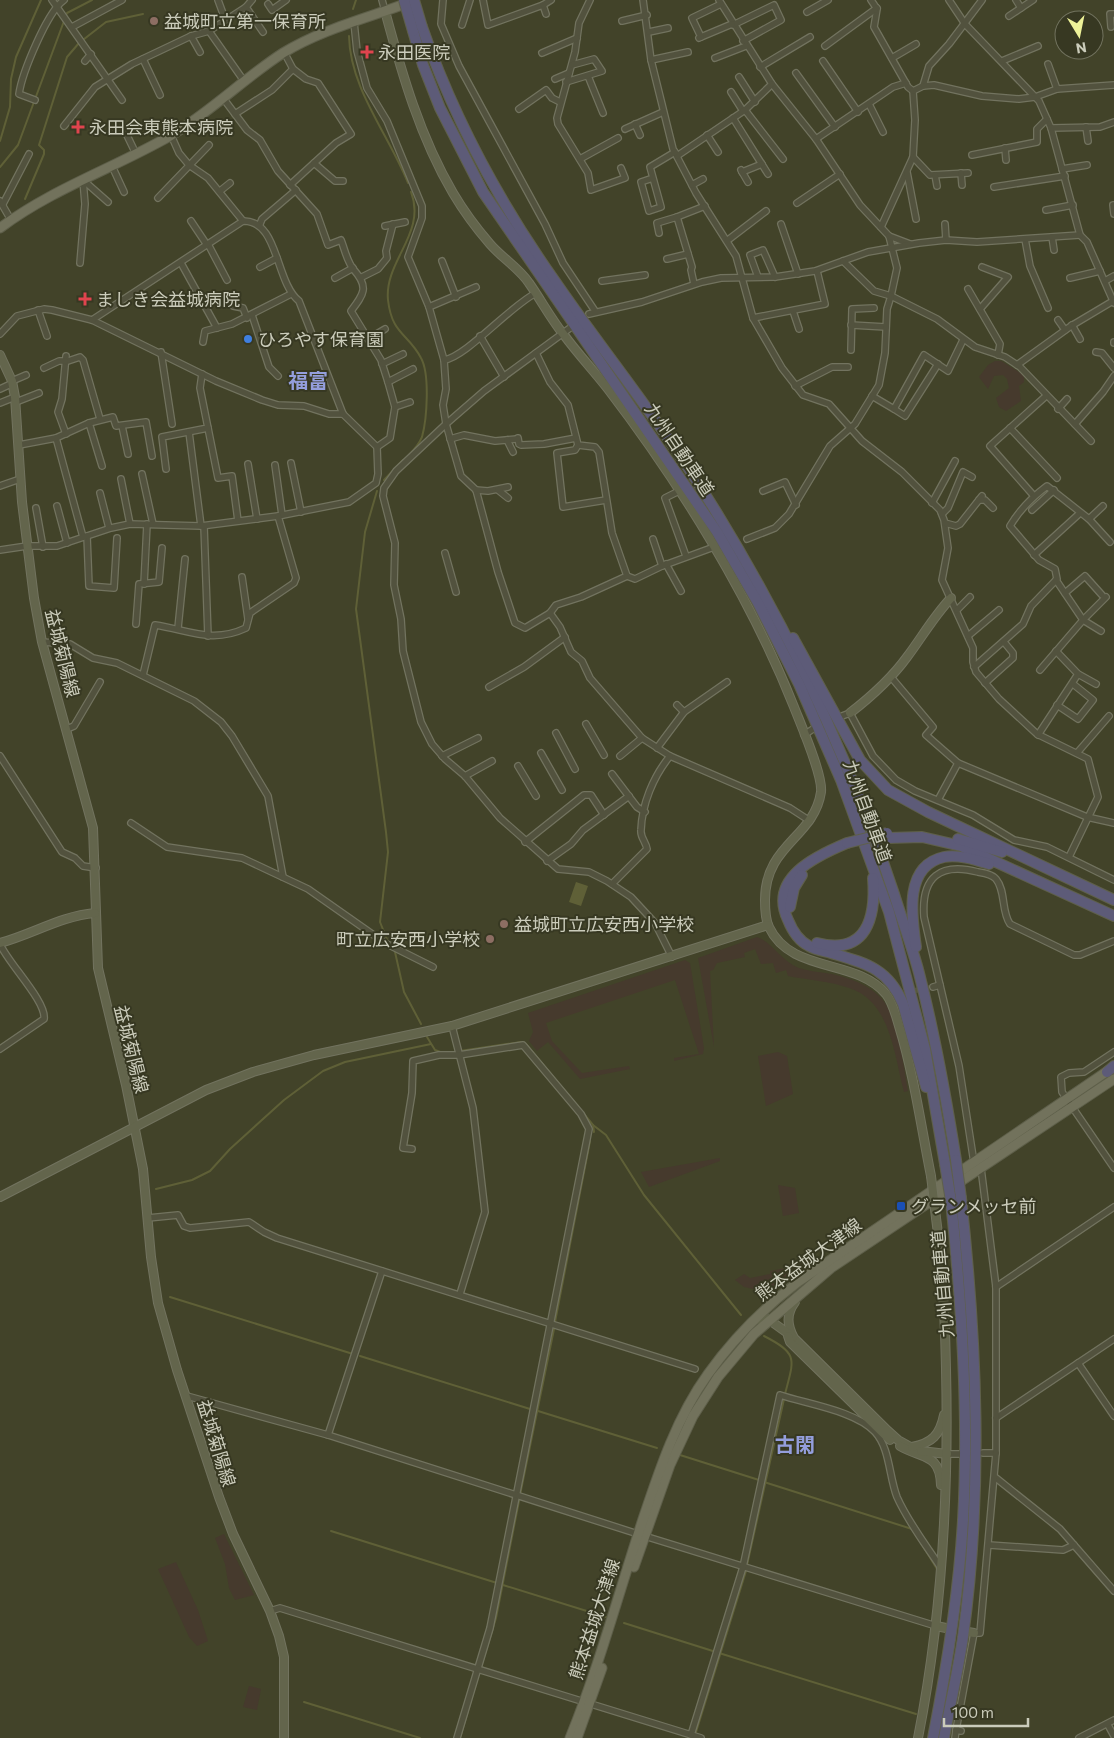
<svg xmlns="http://www.w3.org/2000/svg" width="1114" height="1738" font-family="Commissioner,'Noto Sans JP',sans-serif">
<style>
.green{fill:#463a2d}
.water{fill:#5f6037}
.lines{fill:none;stroke-linecap:round;stroke-linejoin:round}
.stream{stroke:#5f6037;stroke-width:2}
.street-tunnel{stroke:#57583f;stroke-width:5.5;stroke-dasharray:5.5 3;stroke-linecap:butt}
.street-casing{stroke:#72735f;stroke-width:8}
.secondary-casing{stroke:#72735f;stroke-width:10}
.primary-casing{stroke:#5e5f4a;stroke-width:11}
.highway-casing{stroke:#5f604b;stroke-width:12}
.street{stroke:#52523e;stroke-width:5.5}
.secondary{stroke:#63654c;stroke-width:8}
.primary{stroke:#72725c;stroke-width:9}
.highway{stroke:#5d5b78;stroke-width:10}
.secondary-bridge-casing{stroke:#72735f;stroke-width:10;stroke-linecap:butt}
.highway-bridge-casing{stroke:#5f604b;stroke-width:12;stroke-linecap:butt}
.secondary-bridge{stroke:#63654c;stroke-width:8}
.highway-bridge{stroke:#5d5b78;stroke-width:10}
.education-dot{fill:#8d6e63;stroke:#373822;stroke-width:2}
.health-dot{fill:#e0444e;stroke:#373822;stroke-width:2}
.shop-dot{fill:#3f7fe0;stroke:#373822;stroke-width:2}
.transit-dot{fill:#1a4fb4;stroke:#373822;stroke-width:2}
.labels{text-anchor:middle;dominant-baseline:central;stroke-width:4;stroke-linejoin:round;paint-order:stroke}
.poi-label{font-size:18px;fill:#cbccbb;stroke:#373822;text-anchor:start}
.street-label{font-size:18px;fill:#cbccbb;stroke:#373822}
.quarter-label{font-size:20px;font-weight:bold;fill:#949edc;stroke:#373822}
</style>
<rect width="100%" height="100%" fill="#424329"/>
<g class="green">
<polygon points="995,361 1001,361 1024,375 1024,382 1019,386 1021,401 1006,411 999,407 996,398 1009,388 1007,379 1003,375 994,376 988,389 979,377 988,365"/>
<path d="M757,937C771,941 780,960 799,968C811,972 824,972 836,975C852,979 868,985 880,997C897,1012 904,1068 908,1091L904,1092C894,1055 891,1001 849,988C830,981 808,980 788,976L786,970L776,973L773,963L761,964L755,949L744,953L745,957L717,963L713,970L710,971L714,1047L698,958Z"/>
<polygon points="685,960 690,963 704,1048 703,1054 674,1061 674,1058 699,1054 675,980 546,1023 552,1041 582,1073 629,1066 630,1069 580,1079 548,1042 537,1051 529,1041 533,1032 528,1013"/>
<polygon points="778,1052 787,1056 793,1094 766,1106 758,1056"/>
<polygon points="720,1158 720,1161 649,1187 641,1172"/>
<polygon points="778,1185 795,1188 799,1213 783,1216"/>
<polygon points="814,1257 815,1259 768,1292 744,1287 735,1280 744,1274 750,1278 770,1274 770,1271 791,1267 790,1261"/>
<polygon points="224,1534 254,1595 235,1600 229,1588 225,1564 215,1538"/>
<polygon points="176,1562 198,1610 208,1641 197,1646 189,1637 158,1569"/>
<polygon points="249,1686 261,1689 257,1710 243,1707"/>
</g>
<polygon class="water" points="576,882 588,886 581,906 569,902"/>
<g class="lines">
<g class="stream">
<polyline points="353,9 356,0"/>
<path d="M349,36C350,89 389,135 408,183"/>
<polyline points="0,141 10,107 11,79 16,57 41,0"/>
<polyline points="0,167 18,145 67,13 92,0"/>
<polyline points="25,199 44,154 44,150 39,145 67,57 79,43 106,22 143,14"/>
<path d="M409,455C414,450 419,444 422,437C427,419 430,374 421,358C408,333 392,335 388,300C384,261 427,233 411,192"/>
<polyline points="384,480 403,460"/>
<polyline points="377,491 365,532 356,609 386,832 388,852 380,922 388,942"/>
<polyline points="395,952 404,992 421,1024"/>
<polyline points="427,1037 435,1050 443,1053"/>
<polyline points="526,1044 593,1125 606,1135 644,1195 741,1315"/>
<polyline points="460,1051 521,1042"/>
<polyline points="593,1125 594,1132"/>
<polyline points="156,1189 192,1180 210,1171 230,1149 284,1100 323,1071 345,1062 431,1044"/>
<polyline points="170,1297 353,1354"/>
<polyline points="555,1322 590,1141"/>
<path d="M764,1336C799,1354 794,1359 785,1394"/>
<polyline points="360,1356 530,1409"/>
<polyline points="538,1411 657,1448"/>
<polyline points="680,1455 759,1480"/>
<polyline points="764,1482 912,1529"/>
<polyline points="520,1495 554,1329"/>
<polyline points="331,1531 497,1583"/>
<polyline points="921,1543 937,1569"/>
<polyline points="747,1565 784,1399"/>
<polyline points="503,1585 606,1617"/>
<polyline points="624,1623 716,1652"/>
<polyline points="719,1653 916,1714"/>
<polyline points="481,1667 496,1618 519,1501"/>
<polyline points="304,1702 420,1738"/>
<polyline points="696,1732 746,1571"/>
<polyline points="460,1738 479,1673"/>
</g>
<polyline class="street-tunnel" points="907,992 933,987"/>
<g class="street-casing">
<g id="street">
<polyline points="52,0 122,100"/>
<polyline points="218,0 225,19"/>
<polyline points="382,0 385,11"/>
<polyline points="443,0 441,24 459,66 545,224 563,263 595,311"/>
<polyline points="483,0 488,25 543,5 546,14"/>
<polyline points="590,0 579,23 575,52 557,118 558,124 588,173 591,190 625,178 621,168"/>
<polyline points="643,0 651,60 673,149 696,193 736,256 753,318 782,368 803,395 829,404 862,441 902,472 940,510 944,520 948,548 942,580 973,648 973,662 976,672 999,699 1037,734 1088,759 1098,797 1069,857"/>
<polyline points="719,0 772,84 816,139 860,205 889,236 897,268 891,296 937,319 975,347 1005,357 1020,367 1091,441"/>
<polyline points="871,0 877,9 874,27 908,87 913,91 915,120 913,157 881,227"/>
<polyline points="949,0 965,24 1039,101 1051,128 1080,235 1087,242 1114,303"/>
<polyline points="1016,0 1021,8 1033,0"/>
<polyline points="268,4 272,10 286,0"/>
<polyline points="543,5 551,0"/>
<polyline points="246,7 263,32"/>
<polyline points="807,12 828,0"/>
<polyline points="1009,16 1021,8"/>
<polyline points="622,21 647,15"/>
<polyline points="354,22 357,51 367,88 387,121 422,206 422,218 408,257 429,307 444,360 446,389 443,405 446,424 461,476 476,490 498,572 515,623 525,628 550,613 556,605 581,597 627,576 612,533 599,452 595,447 578,445 568,405 550,382 536,353"/>
<polyline points="462,25 470,0"/>
<polyline points="733,25 774,5 781,20 743,41"/>
<polyline points="72,27 122,0"/>
<polyline points="1111,27 1110,14 1114,14"/>
<polyline points="209,31 244,81"/>
<polyline points="649,32 668,28"/>
<polyline points="191,36 200,52"/>
<polyline points="701,37 732,24"/>
<polyline points="699,38 701,37 692,18 721,4"/>
<polyline points="825,46 877,8"/>
<polyline points="284,52 293,69 306,79 318,83 351,134 336,143 290,185"/>
<polyline points="542,53 577,38"/>
<polyline points="715,58 746,46"/>
<polyline points="892,58 916,44"/>
<polyline points="143,59 160,95"/>
<polyline points="651,60 688,52"/>
<polyline points="85,61 91,54"/>
<polyline points="823,61 858,112"/>
<polyline points="1002,61 1038,46"/>
<polyline points="1048,64 1057,89"/>
<polyline points="760,67 810,37"/>
<polyline points="796,73 835,127"/>
<polyline points="588,76 603,113"/>
<polyline points="739,77 755,102"/>
<polyline points="555,79 569,73"/>
<polyline points="566,82 602,71 594,59 572,65"/>
<polyline points="923,86 929,66 949,44 982,0"/>
<polyline points="913,91 923,86 934,85 982,96 1019,99 1035,97 1057,89 1114,85"/>
<polyline points="731,92 743,111"/>
<path d="M223,98L247,130L260,140L278,171L317,214L328,245L341,240C345,250 347,262 354,270C369,287 364,294 351,311L381,360L388,382L395,407L390,438L377,447"/>
<path d="M35,100L19,94C22,73 47,12 64,0"/>
<polyline points="869,104 883,132"/>
<polyline points="519,109 546,90 552,98 560,102"/>
<polyline points="745,110 783,159"/>
<polyline points="235,114 272,90 293,69"/>
<polyline points="733,118 768,174"/>
<polyline points="635,124 640,135"/>
<polyline points="64,126 95,87 132,64 191,36 209,31 246,7 252,0"/>
<polyline points="123,127 136,154"/>
<polyline points="1086,127 1088,141"/>
<polyline points="1051,128 1100,127 1114,122"/>
<polyline points="625,129 663,112"/>
<polyline points="171,135 179,153 189,165 208,178 243,221"/>
<polyline points="707,135 718,152"/>
<polyline points="816,139 893,87 906,83"/>
<polyline points="1005,148 1006,160"/>
<polyline points="972,155 1037,142 1037,129 1047,119"/>
<polyline points="677,156 745,110 772,84"/>
<polyline points="913,157 930,175 968,173"/>
<polyline points="580,159 618,138"/>
<polyline points="314,163 335,181 343,181"/>
<polyline points="112,166 124,192"/>
<polyline points="1062,169 1087,165"/>
<polyline points="741,170 748,182"/>
<polyline points="742,172 762,164"/>
<polyline points="907,172 916,219"/>
<polyline points="961,173 962,185"/>
<polyline points="935,175 937,186"/>
<polyline points="653,178 641,182 649,211 661,207 650,167 675,152"/>
<polyline points="83,180 108,202"/>
<polyline points="692,185 703,179"/>
<polyline points="994,187 1065,176"/>
<polyline points="220,191 230,183"/>
<polyline points="158,198 209,145"/>
<polyline points="0,201 11,220"/>
<polyline points="797,203 840,174"/>
<polyline points="3,204 29,154"/>
<polyline points="1113,205 1114,214"/>
<polyline points="1046,210 1073,205"/>
<polyline points="677,217 705,206"/>
<polyline points="191,221 207,245"/>
<polyline points="260,224 262,219 296,190"/>
<polyline points="781,224 798,274"/>
<polyline points="945,224 946,240"/>
<polyline points="385,226 405,222"/>
<polyline points="659,233 657,223 677,217 692,267 691,270 694,284"/>
<polyline points="889,236 910,244"/>
<polyline points="1052,237 1054,250"/>
<polyline points="1025,239 1030,266 1048,308"/>
<polyline points="728,240 766,211"/>
<polyline points="208,244 227,280"/>
<polyline points="667,259 688,254"/>
<polyline points="442,261 456,297"/>
<polyline points="80,263 85,204 83,180"/>
<polyline points="181,263 217,328"/>
<polyline points="260,267 277,258"/>
<polyline points="362,277 378,269 387,258 386,251 393,224"/>
<polyline points="758,277 750,255 763,250 775,277"/>
<polyline points="335,278 353,268"/>
<polyline points="1070,278 1100,271"/>
<polyline points="602,281 645,275"/>
<polyline points="1105,281 1114,276"/>
<polyline points="968,289 1000,344 998,355"/>
<polyline points="229,298 233,306 243,308 247,318"/>
<polyline points="429,307 476,287"/>
<polyline points="980,309 1008,277 982,267"/>
<polyline points="38,310 47,336"/>
<polyline points="793,311 799,329"/>
<polyline points="589,314 642,302 702,282 721,278 775,277 815,271 868,252 919,243 946,240 977,242 1080,235"/>
<polyline points="252,315 269,367 278,376"/>
<polyline points="753,318 825,304 817,271"/>
<polyline points="1058,320 1065,330"/>
<polyline points="851,325 886,327"/>
<polyline points="1072,325 1080,339"/>
<polyline points="570,328 484,391 446,424 396,471 384,488 383,496 395,543 394,585 401,619 403,651 421,722 432,744 445,759 465,776 500,818 558,869 589,872 607,881 631,897 655,923 672,957"/>
<polyline points="0,334 17,316 44,309 52,310 92,320 216,381 262,400 278,405 304,406 329,414 343,414"/>
<polyline points="480,336 504,377"/>
<polyline points="368,339 385,329"/>
<polyline points="203,342 205,331 232,324 291,294"/>
<polyline points="1114,342 1114,343"/>
<polyline points="851,350 852,309 874,308"/>
<polyline points="161,352 172,424"/>
<polyline points="1096,352 1102,353 1114,368"/>
<polyline points="66,356 62,399 58,412 66,434"/>
<path d="M444,360C466,357 510,306 536,293"/>
<polyline points="65,362 80,357 83,360 100,419"/>
<polyline points="382,364 403,354"/>
<polyline points="1017,365 1071,326 1113,301"/>
<polyline points="44,368 59,361 65,361"/>
<polyline points="12,381 26,375"/>
<polyline points="388,382 413,369"/>
<polyline points="795,386 832,367 848,367"/>
<polyline points="0,389 13,383"/>
<polyline points="872,396 894,409 924,355 948,371 963,340"/>
<polyline points="16,402 39,393"/>
<polyline points="0,403 15,397"/>
<polyline points="395,407 410,402"/>
<polyline points="894,409 905,416 938,364"/>
<polyline points="1058,409 1067,399"/>
<polyline points="89,423 102,466"/>
<polyline points="1075,424 1103,392 1114,376"/>
<polyline points="122,426 128,454"/>
<polyline points="208,428 218,478 232,476 238,521"/>
<polyline points="1010,428 1057,478"/>
<polyline points="189,432 201,526"/>
<polyline points="56,438 83,537"/>
<polyline points="518,438 519,444 521,445 544,444 576,438"/>
<polyline points="450,439 464,435 495,441 517,439"/>
<polyline points="507,440 513,452"/>
<polyline points="19,445 56,438 89,423 113,417 116,426 146,422 152,456"/>
<polyline points="578,445 575,450 557,453 563,507 606,500"/>
<polyline points="291,463 301,512"/>
<polyline points="248,464 257,519"/>
<polyline points="275,465 282,515"/>
<polyline points="166,469 162,437 208,428 200,388 202,374"/>
<polyline points="142,474 153,524"/>
<polyline points="121,479 130,524"/>
<polyline points="0,486 20,479"/>
<polyline points="476,490 488,491 508,487"/>
<polyline points="498,490 508,498"/>
<polyline points="679,491 665,498 686,556"/>
<polyline points="763,491 785,482 796,505"/>
<polyline points="100,493 109,528"/>
<polyline points="1034,496 990,446 1046,396"/>
<polyline points="979,500 985,500 993,508"/>
<polyline points="932,503 955,461"/>
<polyline points="57,506 67,543"/>
<polyline points="36,508 43,547"/>
<polyline points="1032,510 1054,490"/>
<polyline points="942,514 948,508 963,472 972,477"/>
<polyline points="1089,519 1103,506"/>
<polyline points="945,523 956,526 960,524 982,496"/>
<polyline points="204,526 208,636"/>
<polyline points="87,536 89,586 114,588 117,538"/>
<polyline points="653,539 662,566"/>
<polyline points="747,539 775,528 789,514 830,446 855,424 879,385 885,353 887,309 891,296 874,291 843,261"/>
<path d="M0,550L27,546H57L111,528L130,524L201,526L278,516L349,502L376,483L378,474L377,447L343,414L299,301C275,282 279,220 243,221L92,320"/>
<polyline points="445,553 456,592"/>
<polyline points="1034,555 1080,513"/>
<polyline points="666,564 681,591"/>
<polyline points="627,576 635,579 662,566 714,547"/>
<polyline points="242,577 248,619"/>
<polyline points="1056,580 1083,620 1101,631"/>
<polyline points="144,584 147,524"/>
<polyline points="1065,593 1085,576 1102,595"/>
<polyline points="957,610 970,597"/>
<polyline points="550,613 560,627 571,652 582,661 590,678 642,738 670,756 790,808 810,821"/>
<polyline points="136,624 139,584 159,582 162,548"/>
<polyline points="178,628 185,559"/>
<polyline points="968,636 999,610"/>
<polyline points="42,642 70,644 93,658 117,663 194,701 221,722 232,736 268,796 283,877"/>
<polyline points="1056,651 1078,674 1096,684"/>
<path d="M974,667L1023,624L1031,606L1057,579L1055,569L1039,560L1010,526C1020,509 1031,498 1047,486L1089,519L1110,542"/>
<polyline points="1040,670 1083,620 1106,597"/>
<path d="M143,675L155,625C189,630 212,644 246,628L250,613L294,583L296,578L278,516"/>
<polyline points="891,677 933,727 926,735 958,763 1087,817 1114,823"/>
<polyline points="985,683 1013,658 1013,653 1004,642"/>
<polyline points="489,687 524,667 565,637"/>
<polyline points="677,705 684,712"/>
<polyline points="1057,705 1078,719 1093,700 1073,684"/>
<polyline points="842,716 850,713 873,756 896,780 915,791 973,815 1014,840 1047,847 1114,880"/>
<polyline points="586,724 604,755"/>
<polyline points="67,729 74,726 100,682"/>
<polyline points="556,733 575,769"/>
<polyline points="804,735 813,729"/>
<polyline points="1038,735 1078,674"/>
<polyline points="657,748 684,712 727,682"/>
<polyline points="541,753 562,790"/>
<polyline points="1077,753 1109,716"/>
<polyline points="0,756 62,852 75,858 83,866 96,868"/>
<polyline points="442,756 478,738"/>
<polyline points="620,756 642,738"/>
<polyline points="518,766 536,796"/>
<polyline points="612,774 637,807 645,812"/>
<polyline points="465,776 492,761"/>
<polyline points="938,800 958,763"/>
<polyline points="131,823 167,847 242,858 308,889 385,943 433,967"/>
<polyline points="525,842 584,795 591,795 604,815"/>
<polyline points="547,861 571,844 583,830 629,796"/>
<path d="M612,884L647,849C646,842 640,837 641,830C642,804 653,777 670,756"/>
<path d="M0,944C8,963 47,1002 44,1019L0,1049"/>
<polyline points="933,987 940,985"/>
<polyline points="452,1026 473,1108 485,1212 460,1294"/>
<polyline points="1114,1052 1084,1072 1069,1073 1061,1077 1062,1092 1114,1168"/>
<polyline points="412,1149 403,1148 412,1093 413,1061 439,1055 459,1055 523,1045 581,1114 589,1129 490,1628 457,1738"/>
<path d="M974,1163L959,1066L924,917C921,877 940,862 978,872C984,873 992,874 996,879C1006,891 1001,911 1010,924L1074,955H1080L1114,941"/>
<polyline points="148,1218 178,1215 184,1226 190,1228 249,1222 264,1232 277,1238 695,1369"/>
<polyline points="996,1287 1114,1207"/>
<polyline points="1078,1363 1114,1416"/>
<polyline points="187,1396 328,1435 638,1534 936,1626"/>
<polyline points="996,1418 1114,1339"/>
<polyline points="328,1435 382,1271"/>
<polyline points="983,1453 996,1453"/>
<polyline points="947,1454 960,1454"/>
<polyline points="996,1478 1060,1529 1114,1591"/>
<polyline points="989,1545 1063,1550 1074,1545"/>
<polyline points="270,1611 280,1608 701,1738"/>
<polyline points="1108,1725 1114,1736"/>
<polyline points="956,1730 974,1633 980,1633 996,1453 996,1287 981,1168"/>
<path d="M691,1735L743,1567L780,1395C807,1404 856,1411 875,1432C890,1448 889,1477 897,1497C908,1522 926,1545 941,1568"/>
<polyline points="955,1738 956,1730 961,1731"/>
<polyline points="1079,1738 1114,1720"/>
</g>
</g>
<g class="secondary-casing">
<g id="secondary">
<path d="M385,11C402,74 420,137 453,193C463,210 477,229 490,244C502,258 519,268 529,283C541,300 551,319 564,335C578,354 594,371 608,389C680,483 750,596 794,707C801,725 823,775 821,792C814,838 765,844 765,900C765,909 765,919 769,927C791,974 856,958 886,994C893,1003 896,1016 899,1026C914,1075 921,1126 931,1176"/>
<polyline points="0,355 12,381 15,397 22,502 34,598 42,642 93,828 98,968 126,1085 143,1169 151,1257 158,1303 177,1370 219,1497 233,1534 270,1611 279,1636 284,1657 284,1738"/>
<path d="M850,713C872,696 891,679 907,657C922,637 934,616 951,598"/>
<path d="M0,943C33,934 61,916 95,913"/>
<polyline points="0,1197 206,1090 253,1072 314,1055 452,1026 768,925"/>
<path d="M795,1302C786,1314 787,1325 794,1338L888,1431L898,1440L916,1450"/>
<polyline points="755,1320 768,1319 793,1337"/>
<polyline points="788,1336 790,1342 890,1440"/>
<path d="M900,1446C922,1459 940,1453 941,1485"/>
<path d="M912,1447C932,1443 940,1435 944,1415"/>
<polyline points="921,1451 947,1454"/>
<polyline points="936,1626 946,1628"/>
<polyline points="968,1632 974,1633"/>
<path d="M918,1738C942,1617 949,1492 946,1369C945,1318 943,1269 936,1218"/>
</g>
</g>
<g class="primary-casing">
<g id="primary">
<path d="M0,228C52,189 114,168 170,136C211,112 244,78 283,53C322,29 368,18 410,2"/>
<polyline points="634,1567 670,1465 693,1416 718,1377 754,1334 831,1268 1114,1079"/>
<path d="M570,1738C599,1667 619,1592 643,1519C660,1468 677,1417 708,1374C733,1339 765,1307 798,1282L1112,1068"/>
<polyline points="577,1738 602,1668"/>
</g>
</g>
<g class="highway-casing">
<g id="highway">
<path d="M422,27C453,116 499,202 554,280C597,343 645,402 687,466C774,599 844,743 894,894C902,920 912,946 919,973C935,1035 946,1097 956,1160"/>
<polyline points="413,31 423,65 440,108 483,192 717,532 758,603 799,684 841,780 889,912 925,1049 945,1164"/>
<polyline points="793,638 860,760 888,790 928,812 1114,900"/>
<polyline points="888,838 922,837 961,846 1114,916"/>
<polyline points="958,839 1002,852"/>
<path d="M847,843C816,856 768,878 788,920C792,930 799,941 809,946C816,950 824,951 831,953C865,963 888,968 903,1004L926,1087"/>
<polyline points="790,907 794,888 802,875"/>
<path d="M817,943C867,956 876,917 873,878"/>
<path d="M916,947C912,918 903,866 944,857C958,854 976,860 989,864"/>
<polyline points="1107,1072 1114,1066"/>
<path d="M933,1738C947,1666 959,1593 963,1520C969,1414 962,1306 951,1201"/>
<path d="M944,1738C950,1705 958,1671 963,1637C983,1492 977,1343 961,1198"/>
</g>
</g>
<use href="#street" class="street"/>
<use href="#secondary" class="secondary"/>
<use href="#primary" class="primary"/>
<use href="#highway" class="highway"/>
<g class="secondary-bridge-casing">
<polyline id="secondary-bridge" points="931,1176 936,1218"/>
</g>
<g class="highway-bridge-casing">
<g id="highway-bridge">
<polyline points="404,0 413,31"/>
<polyline points="414,0 422,27"/>
<polyline points="847,843 887,833"/>
<polyline points="956,1160 961,1198"/>
<polyline points="945,1164 951,1201"/>
</g>
</g>
<use href="#secondary-bridge" class="secondary-bridge"/>
<use href="#highway-bridge" class="highway-bridge"/>
</g>
<g class="education-dot">
<circle cx="154" cy="21" r="5"/>
<circle cx="504" cy="924" r="5"/>
<circle cx="490" cy="939" r="5"/>
</g>
<g class="health-dot">
<path d="M364.5 44.5h5v5h5v5h-5v5h-5v-5h-5v-5h5z"/>
<path d="M75.5 119.5h5v5h5v5h-5v5h-5v-5h-5v-5h5z"/>
<path d="M82.5 291.5h5v5h5v5h-5v5h-5v-5h-5v-5h5z"/>
</g>
<circle class="shop-dot" cx="248" cy="339" r="5"/>
<rect class="transit-dot" x="896" y="1201" width="10" height="10" rx="2.5"/>
<g class="labels">
<g class="poi-label">
<text x="164" y="21">益城町立第一保育所</text>
<text x="378" y="52">永田医院</text>
<text x="89" y="127">永田会東熊本病院</text>
<text x="96" y="299">ましき会益城病院</text>
<text x="258" y="339">ひろやす保育園</text>
<text x="514" y="924">益城町立広安西小学校</text>
<text x="480" y="939" text-anchor="end">町立広安西小学校</text>
<text x="911" y="1206">グランメッセ前</text>
</g>
<g class="street-label">
<text transform="translate(680 449) rotate(56)">九州自動車道</text>
<text transform="translate(63 653) rotate(76)">益城菊陽線</text>
<text transform="translate(868 811) rotate(70)">九州自動車道</text>
<text transform="translate(132 1049) rotate(76)">益城菊陽線</text>
<text transform="translate(808 1259) rotate(-36)">熊本益城大津線</text>
<text transform="translate(942 1284) rotate(-95)">九州自動車道</text>
<text transform="translate(217 1443) rotate(73)">益城菊陽線</text>
<text transform="translate(594 1619) rotate(-72)">熊本益城大津線</text>
</g>
<g class="quarter-label">
<text x="308" y="380">福富</text>
<text x="795" y="1444">古閑</text>
</g>
</g>
<g transform="translate(1079 35) rotate(170)"><circle r="24" fill="#373822" stroke="#72735f"/>
<path d="M0-4L9 19L0 12L-9 19Z" fill="#eef299"/>
<text y="-8" font-size="14" font-weight="bold" text-anchor="middle" fill="#cbccbb">N</text>
</g>
<path d="M944 1718v8h84v-8" fill="none" stroke="#cbccbb" stroke-width="2.5"/>
<text x="952" y="1718" font-size="15" fill="#cbccbb" stroke="#373822" stroke-width="4" paint-order="stroke">100 m</text>
</svg>
